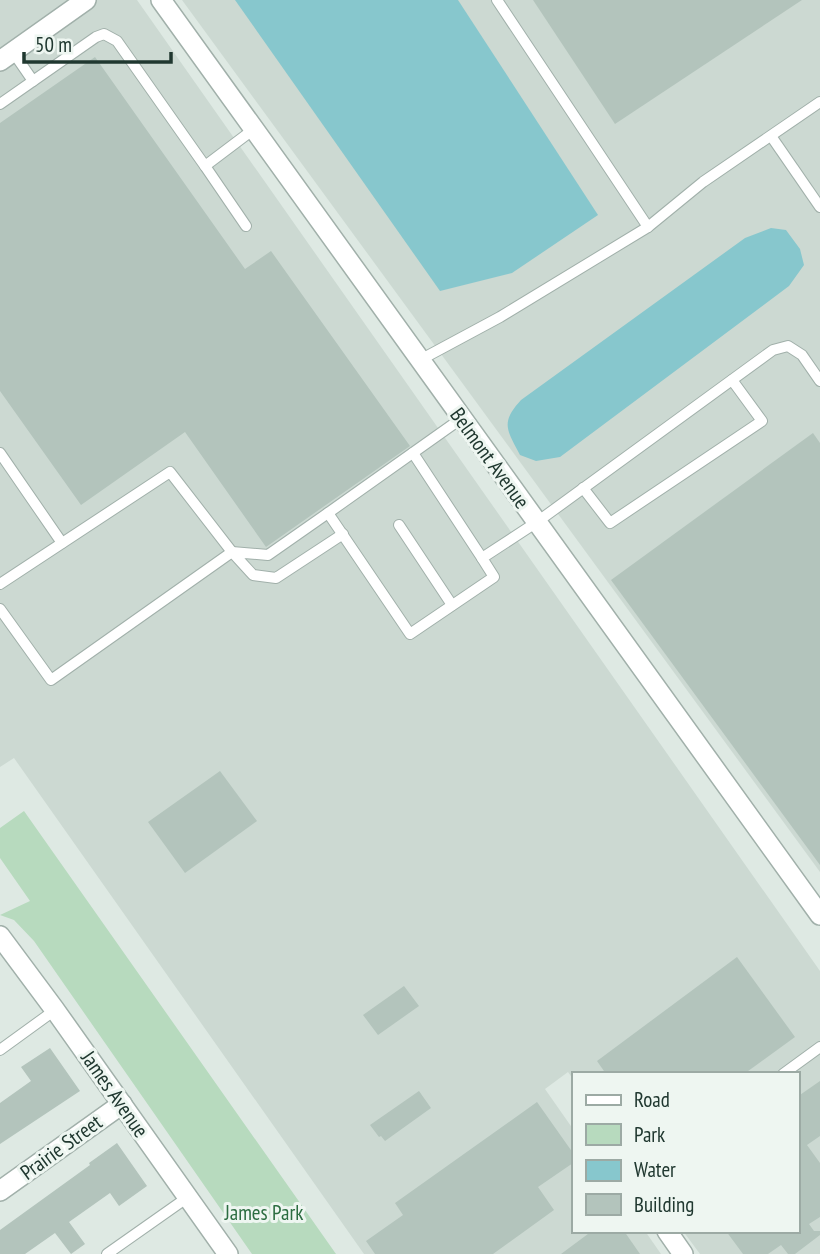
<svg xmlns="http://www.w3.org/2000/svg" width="820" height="1254" font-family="'PT Sans Narrow',sans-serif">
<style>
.built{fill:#ccd9d2}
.green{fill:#b7dabe}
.water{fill:#87c7cd}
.building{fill:#b3c4bc}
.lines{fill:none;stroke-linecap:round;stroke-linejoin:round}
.lane-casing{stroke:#a1b0aa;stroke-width:12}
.street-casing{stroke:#a1b0aa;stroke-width:22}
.lane{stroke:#fff;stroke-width:10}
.street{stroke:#fff;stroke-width:19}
.labels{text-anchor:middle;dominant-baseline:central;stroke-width:6;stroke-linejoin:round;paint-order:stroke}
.street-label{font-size:21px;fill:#203830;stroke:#eef6f1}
.park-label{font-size:21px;fill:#2c6d41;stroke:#eef6f1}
</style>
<rect width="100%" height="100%" fill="#dee9e3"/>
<g class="built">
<polygon points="0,0 137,0 820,971 820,1254 700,1254 683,1231 797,1231 797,1074 573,1074 573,1079 568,1072 545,1089 573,1129 573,1231 645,1231 661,1254 364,1254 14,758 0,767"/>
<polygon points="182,0 820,0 820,872"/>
</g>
<polygon class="green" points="24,811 336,1254 252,1254 34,941 14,920 0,915 30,901 0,858 0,828"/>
<g class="water">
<polygon points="235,0 458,0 598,215 512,273 440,291"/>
<path d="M771,228L786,230L800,249L804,265L789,286L560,457L536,461L520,455C507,430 500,423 521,400L745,238Z"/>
</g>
<g class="building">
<polygon points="533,0 802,0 615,124"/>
<polygon points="95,57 245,269 271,251 410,446 266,547 185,432 81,505 0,391 0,123"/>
<polygon points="813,433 820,443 820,865 611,580"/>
<polygon points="220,771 257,821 185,873 148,822"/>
<polygon points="737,957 795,1037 744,1074 606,1074 597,1061"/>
<polygon points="404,986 419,1006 378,1035 363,1015"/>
<polygon points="50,1048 80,1091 0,1144 0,1103 31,1081 21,1067"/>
<polygon points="820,1081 820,1136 807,1145 820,1163 820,1217 809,1224 814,1231 820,1231 820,1235 795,1254 788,1254 781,1245 768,1254 743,1254 726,1231 797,1231 797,1097"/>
<polygon points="419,1091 431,1108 385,1141 381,1136 379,1137 370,1125"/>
<polygon points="537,1102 573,1153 573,1163 538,1187 554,1210 493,1254 375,1254 366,1241 403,1215 395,1203"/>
<polygon points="117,1143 147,1186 119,1206 110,1193 69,1222 85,1244 71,1254 55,1233 25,1254 0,1254 0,1230 90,1165 89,1163"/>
<polygon points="592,1231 624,1231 640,1254 561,1254"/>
</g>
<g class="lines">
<g class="lane-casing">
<g id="lane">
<polyline points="497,0 648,227"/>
<polyline points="13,52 33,81"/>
<polyline points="0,104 96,37 104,34 117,41 205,166 254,129"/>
<polyline points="771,136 820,207"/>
<polyline points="205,166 246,226"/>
<polyline points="420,360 500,317 648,227 703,182 820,102"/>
<polyline points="462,418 328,513 410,634 494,577 482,558 537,522 773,350 788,346 802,355 820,381"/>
<polyline points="0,453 62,543"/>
<polyline points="413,453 482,558"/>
<polyline points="583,488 610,523 762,421 732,380"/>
<polyline points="328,513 268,555 232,552 253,575 276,578 343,534"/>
<polyline points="399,525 452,605"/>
<polyline points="0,584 170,472 232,552 51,680 0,609"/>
<polyline points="0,1050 55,1010"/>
<polyline points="783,1074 820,1047"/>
<polyline points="107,1254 188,1197"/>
</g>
</g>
<g class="street-casing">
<g id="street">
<polyline points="161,0 820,915"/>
<polyline points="0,61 86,0"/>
<polyline points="0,936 55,1010 228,1254"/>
<polyline points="0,1191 122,1104"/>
<polyline points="667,1231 683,1254"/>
</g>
</g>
<use href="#lane" class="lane"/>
<use href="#street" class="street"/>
</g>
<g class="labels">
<g class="street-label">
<text transform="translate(490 458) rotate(54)">Belmont Avenue</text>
<text transform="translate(115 1094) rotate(55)">James Avenue</text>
<text transform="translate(61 1147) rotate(-36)">Prairie Street</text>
</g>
<g class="park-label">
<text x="264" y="1212">James Park</text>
</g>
</g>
<rect x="572" y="1072" width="228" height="161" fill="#eef6f1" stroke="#9caaa4" stroke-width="2"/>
<rect x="586" y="1095" width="35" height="10" fill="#ffffff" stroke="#9caaa4" stroke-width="2"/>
<text x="634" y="1107" font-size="21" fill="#203830">Road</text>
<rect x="586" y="1124" width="35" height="21" fill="#b7dabe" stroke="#9caaa4" stroke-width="2"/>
<text x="634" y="1142" font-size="21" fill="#203830">Park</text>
<rect x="586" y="1160" width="35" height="21" fill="#87c7cd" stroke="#9caaa4" stroke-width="2"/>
<text x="634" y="1177" font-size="21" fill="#203830">Water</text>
<rect x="586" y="1194" width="35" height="21" fill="#b3c4bc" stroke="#9caaa4" stroke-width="2"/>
<text x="634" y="1212" font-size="21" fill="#203830">Building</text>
<path d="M24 52v10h147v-10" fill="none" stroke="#203830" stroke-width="3.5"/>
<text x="35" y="52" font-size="21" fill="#203830" stroke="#eef6f1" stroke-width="5" paint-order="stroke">50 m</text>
</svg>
